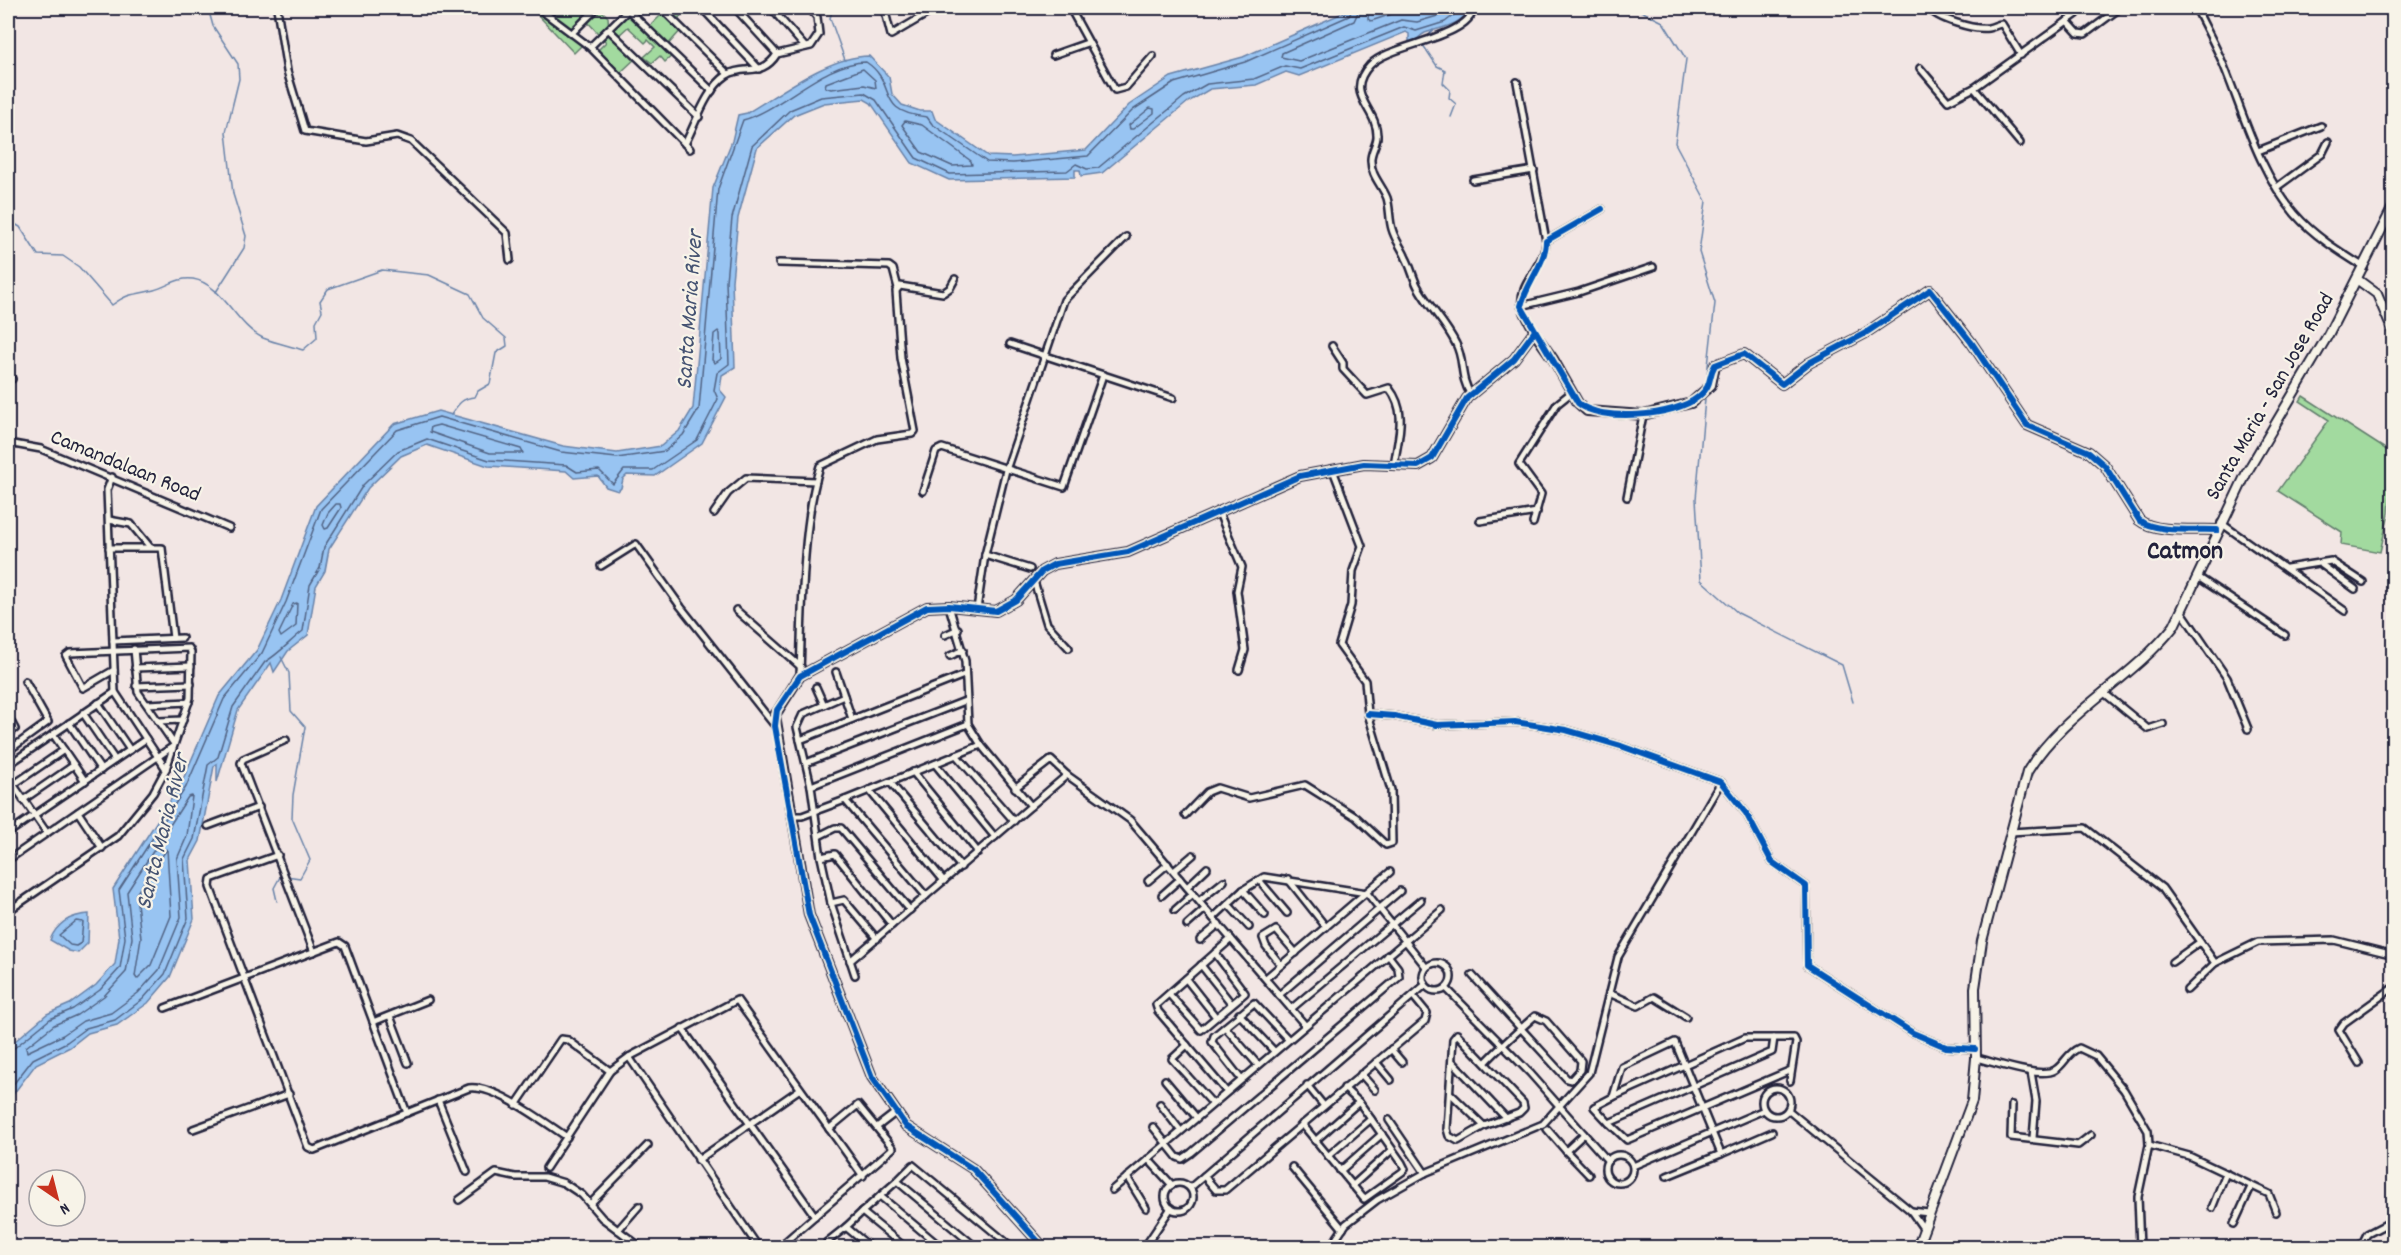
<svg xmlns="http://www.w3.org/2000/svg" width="2401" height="1255" font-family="Dekko,sans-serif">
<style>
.green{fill:#a2da9f;stroke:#627e6d;stroke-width:1.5}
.water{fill:#98c4f2;stroke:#6983a9;stroke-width:1.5}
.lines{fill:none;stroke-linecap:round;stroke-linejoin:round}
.shore{stroke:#516384;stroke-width:1.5}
.stream{stroke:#6983a9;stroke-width:1.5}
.street-casing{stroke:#22223b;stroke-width:10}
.secondary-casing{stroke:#22223b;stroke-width:12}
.street{stroke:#f7f3e8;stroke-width:5}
.secondary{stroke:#f7f3e8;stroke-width:8}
.cycleway-casing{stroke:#f7f3e8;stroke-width:10}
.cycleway{stroke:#0057b8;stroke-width:6}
.labels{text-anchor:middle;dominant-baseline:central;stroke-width:4.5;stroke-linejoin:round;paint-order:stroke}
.street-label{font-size:22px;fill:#22223b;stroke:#f7f3e8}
.water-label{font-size:24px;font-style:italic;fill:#455372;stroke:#f7f3e8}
.quarter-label{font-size:26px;font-weight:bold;fill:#22223b;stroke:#f7f3e8}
</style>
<rect width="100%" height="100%" fill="#f2e6e4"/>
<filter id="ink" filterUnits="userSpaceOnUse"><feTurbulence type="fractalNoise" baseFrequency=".0167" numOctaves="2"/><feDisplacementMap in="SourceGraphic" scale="12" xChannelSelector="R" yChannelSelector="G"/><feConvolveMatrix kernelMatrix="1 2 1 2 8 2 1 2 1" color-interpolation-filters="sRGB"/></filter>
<g filter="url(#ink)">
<g class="green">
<polygon points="546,8 571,8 575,12 580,8 599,8 608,17 609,30 636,58 620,73 598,50 606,42 586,20 573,32 584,43 574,53 538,15"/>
<polygon points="628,10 647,29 665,11 672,13 676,10 682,16 674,20 682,29 666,47 674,54 665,62 660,56 652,63 644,57 655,47 648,40 645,43 628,27 619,35 611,28"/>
<polygon points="2303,396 2393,454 2389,513 2380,552 2341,545 2342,532 2278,491 2329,420 2300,401"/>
</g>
<g class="water">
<path d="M1354,8H1470C1461,26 1442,27 1425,33C1418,36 1417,42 1409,44V34L1406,32L1299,76L1286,72L1256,85L1210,89L1188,102L1102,173L1081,176L1080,170H1075V177L949,180L912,163L871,103L864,99L824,103L794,115L757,148L738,218L732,281L735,367L722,375L720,390L726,397L702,443L655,476L627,475L623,479L621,488L618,491L606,487L598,476L574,478L566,471L488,466L427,445L401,456L368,488L329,549L325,571L316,586L308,635L288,651L274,672L271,663L238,710L217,782V764L214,766L200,841L190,860L194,919L170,977L148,1003L117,1025L88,1033L70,1047L36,1064L8,1101V1047L47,1014L70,1004L96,985L115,964L119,938L113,889L181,784L219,696L257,650L281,600L316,506L394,424L438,411L563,446L617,453L661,446L679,431L693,408L713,188L732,141L738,115L747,113C781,93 829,56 869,56L889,77L892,94L902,105L920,111H932L935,119L988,156L1013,157L1086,150L1129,105L1171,77L1243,57Z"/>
<path d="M89,914L88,943L78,953L69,951L50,940C57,923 70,915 89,914Z"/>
</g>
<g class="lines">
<g class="shore">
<polyline points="1360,8 1354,21 1282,53 1281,57 1299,61 1401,20 1417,22 1441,15 1453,8"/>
<polyline points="1369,8 1368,19 1371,21 1401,11 1416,12 1435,8"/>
<polygon points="863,69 875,80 876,88 864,85 831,89 825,87 826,83"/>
<polygon points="1150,108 1154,109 1154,113 1133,129 1130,129 1129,125"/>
<polygon points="905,121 922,125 971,161 972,165 952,166 921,152 902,125"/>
<polygon points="718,331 720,334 721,359 715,363 712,360 714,334"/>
<polygon points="439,425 521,449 523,453 490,453 430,432 431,427"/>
<polygon points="336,504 340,504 341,508 328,528 325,529 323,525 328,513"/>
<polygon points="297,603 296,626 281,637 279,633 293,604"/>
<polygon points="192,796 187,836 177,859 181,917 159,970 138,993 111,1013 83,1021 63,1035 27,1052 26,1047 54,1025 77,1015 104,996 126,972 132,938 127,892 188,797"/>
<polygon points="167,849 171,916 151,965 137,979 135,976 141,938 136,894"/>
<polygon points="76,921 83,922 81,943 76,946 70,945 59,935"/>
<path d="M8,1050L13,1049L50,1019L73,1009L100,990L120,968L125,938L119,890L186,787L224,699L262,653L286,602L321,509L397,430L439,417L561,452L617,458L665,451L683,435L699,409L718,189L743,120C781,110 824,62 866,62C899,84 873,112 927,117L932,124L987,162L1013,163L1088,156L1133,110L1174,83L1245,62L1349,16L1353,8"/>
<path d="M8,1091L33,1059L67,1042L86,1028L115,1020L143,999L165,974L188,918L184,859L194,839L208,765L218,757L233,707L265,662C279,654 290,641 303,631L310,585L320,568L324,547L363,485L398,451L427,439L489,460L566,465L577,472L599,470L613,484L624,470H653L697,440L718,399L714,390L717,373L729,364L726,281L732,218L752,146L790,110L821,97L864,93L876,100L916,158L950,174L1067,171L1076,164L1087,169L1098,168L1184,97L1207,84L1254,79L1285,66L1300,69L1404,27L1416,31L1445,22L1463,8"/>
</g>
<g class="stream">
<polyline points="208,8 213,26 238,64 239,79 226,132 233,194 246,236 244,248 216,292"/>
<polyline points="833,8 830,18 845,60"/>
<polyline points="1635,8 1663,22 1686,59 1675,143 1706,201 1699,252 1715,303 1706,384"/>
<polyline points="1427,38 1433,30"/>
<polyline points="1423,45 1437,66 1445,70 1443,83 1450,90 1449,98 1456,104 1451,117"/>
<path d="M8,220L20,227L38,255L63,256L79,267L112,305C131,291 133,296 154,290C168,286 178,277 193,279C223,284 236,326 263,338C275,343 291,346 303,350L317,338L316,322L322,311L320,301L328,289L382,270L429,275L470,294L483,318L506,338L507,346L496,353L490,384L478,391L475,397C462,398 458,404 451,415"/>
<polyline points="1705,399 1696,499 1701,580 1738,613 1842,665 1853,702"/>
<polyline points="281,657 289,673 291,711 305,727 293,795 292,818 310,860 300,878 286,876"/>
<polyline points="277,901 274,888 281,875"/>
</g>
<g class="street-casing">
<g id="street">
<polyline points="277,8 287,71 305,131 366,141 397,136 411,141 507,233 510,260"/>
<polyline points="538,8 590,47 690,149"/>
<polyline points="661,8 728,74"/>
<polyline points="702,8 759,69"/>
<polyline points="735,8 777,54"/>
<polyline points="771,8 805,47"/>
<polyline points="884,8 891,35 937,8"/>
<polyline points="1070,8 1115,90 1126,87 1153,56"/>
<path d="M1929,8C1937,19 1974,30 1988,28C1994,27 1997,24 2002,24L2021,55"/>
<path d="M2196,8C2205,27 2216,46 2224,66C2244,115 2259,172 2295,214C2314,236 2340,252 2364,267"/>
<polyline points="628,10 712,91"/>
<polyline points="545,13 554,8"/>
<polyline points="2067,21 2078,33 2085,34 2120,8"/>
<polyline points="609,30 699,117"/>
<polyline points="573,32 597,8"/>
<polyline points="590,47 629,9"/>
<polyline points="1053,55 1087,43"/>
<polyline points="1920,68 1948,101 1974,88 2077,14"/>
<polyline points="1517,82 1546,241"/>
<polyline points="1974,88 2020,143"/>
<path d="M685,144C696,123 706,89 727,75C745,64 762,78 777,54L811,46L819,34L817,17L809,8"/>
<polyline points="2258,151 2321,126"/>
<polyline points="1473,180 1534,170"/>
<polyline points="2277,187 2322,154 2328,142"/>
<polyline points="779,263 889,266 893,269 898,288"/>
<polyline points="1521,306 1579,292 1653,267"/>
<path d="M1534,332C1531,325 1523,314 1522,306C1518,283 1546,264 1546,241L1602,209"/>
<polyline points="1010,344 1173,398"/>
<path d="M1332,346L1343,363V369L1367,395L1389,388C1408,412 1398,437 1394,466"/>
<polyline points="8,380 12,379"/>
<path d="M1471,395C1459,376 1465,361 1456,344C1446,323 1429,307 1418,287C1413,278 1411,267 1406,258C1402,248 1395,240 1392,229C1389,219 1390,208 1387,198C1382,185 1371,176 1371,161C1370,152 1378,143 1377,135C1377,108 1343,94 1370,65C1389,44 1468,39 1474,8"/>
<polyline points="8,443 41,449 229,528"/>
<polyline points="112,477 107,490 115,692 166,769"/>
<polyline points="923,491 936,451 942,448 1064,487 1103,375"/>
<polyline points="1627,497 1643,415"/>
<polyline points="714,513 728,493 746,478 816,481"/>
<polyline points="1219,513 1242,567 1237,591 1245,650 1239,670"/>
<polyline points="109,520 131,524 150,547"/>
<polyline points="1480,521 1537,512"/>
<polyline points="1533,523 1541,494 1519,464 1557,404 1572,392"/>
<polyline points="2221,523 2345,611"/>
<polyline points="109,548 162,548 173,638"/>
<polyline points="985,555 1030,569"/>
<polyline points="2322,565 2355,589"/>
<polyline points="601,566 636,544 681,607 775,726"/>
<polyline points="2287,568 2331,561 2363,582"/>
<polyline points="2198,577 2285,635"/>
<polyline points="1034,581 1047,624 1069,648"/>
<polyline points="949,606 965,661 968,724 981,745 1031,806"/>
<polyline points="977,609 985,555 1006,470 1064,300 1126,237"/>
<polyline points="736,610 801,667"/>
<polyline points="2182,612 2227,678 2248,729"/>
<polyline points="945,635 958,629"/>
<polyline points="113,641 182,638"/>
<polyline points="134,649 138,692 174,744"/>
<polyline points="950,656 963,650"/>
<polyline points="135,668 191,666"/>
<polyline points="836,672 852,719"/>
<path d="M800,676C802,615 802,524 820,466L877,439L912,434L915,431L901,358L896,291L900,286L943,293L950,288L955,279"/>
<polyline points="136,686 191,684"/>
<polyline points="816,687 824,705"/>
<polyline points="2103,692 2148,729 2163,724"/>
<polyline points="844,696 803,714 797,727 811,786 821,857 831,903 855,975"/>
<polyline points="98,703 130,750"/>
<polyline points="147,704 189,702"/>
<polyline points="83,713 115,760"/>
<polyline points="1368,714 1394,716 1437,725 1515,722 1566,730 1621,746 1721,782 1746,813 1772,862 1806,886 1807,965 1913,1033 1946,1047 1975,1049"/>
<polyline points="8,716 15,729 8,734"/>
<polyline points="158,721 183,720"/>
<polyline points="69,723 101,770"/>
<polyline points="53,734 85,781"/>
<polyline points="286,740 243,759 241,763 314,952"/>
<polyline points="800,740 964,675"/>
<polyline points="8,751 48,722 25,681"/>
<polyline points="956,755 1014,821"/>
<polyline points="806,763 965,701"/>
<polyline points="935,764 995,837"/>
<polyline points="8,765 115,692"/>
<polyline points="913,772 978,852"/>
<polyline points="8,777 47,833"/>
<polyline points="890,782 961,867"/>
<polyline points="13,785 64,750"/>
<polyline points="811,786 968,724"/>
<polyline points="1015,788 1051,760 1067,775 1130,820 1213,918 1243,890 1264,877 1367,893 1426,967"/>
<polyline points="869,790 944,881"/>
<polyline points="23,800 74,765"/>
<polyline points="845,800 926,896"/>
<polyline points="78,812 102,848"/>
<polyline points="1185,815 1207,792 1217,788 1249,798 1305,785 1356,817 1386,845 1392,843 1391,790 1368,714 1365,681 1339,645 1351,605 1353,571 1362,546 1333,470"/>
<polyline points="791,816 802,816 845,800 981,745"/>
<polyline points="208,826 259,807"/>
<polyline points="2010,832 2085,828 2162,888 2215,963"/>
<polyline points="8,833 146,739"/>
<polyline points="819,836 835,828 841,828 910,910"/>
<path d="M278,855L211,879L210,887L308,1147L314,1150L469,1088C496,1085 544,1122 567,1137"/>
<polyline points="821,857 835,854 892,925"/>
<polyline points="8,860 172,747"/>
<polyline points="1174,871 1193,855"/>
<polyline points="1288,879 1326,927"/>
<polyline points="1259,880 1287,913"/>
<polyline points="1148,881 1168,864"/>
<polyline points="1187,887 1207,868"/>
<polyline points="1243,890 1265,915"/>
<polyline points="1162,895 1180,879"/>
<polyline points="1199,901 1224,881"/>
<polyline points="831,903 844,900 877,939"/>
<polyline points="1228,904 1249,927"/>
<polyline points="1175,910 1193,894"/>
<polyline points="8,911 118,836 153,793 166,769 190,698 191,652 189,648 70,653 66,656 83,688 114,670"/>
<polyline points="1213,918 1305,1025"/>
<polyline points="1187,925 1205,909"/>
<polyline points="1200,940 1219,924"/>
<polyline points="850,961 1067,775"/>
<polyline points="2172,962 2200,942"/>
<circle cx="1437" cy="977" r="14"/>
<polyline points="1201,965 1231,1003"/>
<polyline points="1281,965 1266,946 1263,938 1276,930 1296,953"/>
<path d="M1472,975L1567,1079L1571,1080L1580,1070L1581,1061L1546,1021L1535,1016C1518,1031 1501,1046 1486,1062"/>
<polyline points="1266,978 1390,872"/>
<polyline points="1186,979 1216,1017"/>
<polyline points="1446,988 1530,1073 1608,1161"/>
<polyline points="2187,990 2215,963 2258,942 2334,940 2394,955"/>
<polyline points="1609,993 1638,1006 1654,997 1686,1017"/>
<polyline points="1169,994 1201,1030 1245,993 1215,953"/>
<polyline points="1279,995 1400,891"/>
<polyline points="165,1008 339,942 345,946 407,1113"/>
<polyline points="1291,1009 1421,900"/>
<polyline points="1239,1014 1274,1051"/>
<polyline points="390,1016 408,1063"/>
<polyline points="373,1022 428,1000"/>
<polyline points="1225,1027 1258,1065"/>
<polyline points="682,1028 815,1216"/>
<polygon points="1457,1034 1523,1103 1524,1108 1519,1113 1484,1126 1458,1141 1449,1136 1447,1129 1453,1039"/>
<polyline points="1774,1038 1772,1052 1609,1123 1627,1140 1791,1070"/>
<polyline points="1187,1045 1172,1059 1212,1103"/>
<polyline points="1391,1049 1402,1062"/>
<path d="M1976,1058C1994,1062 2040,1079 2055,1070C2065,1064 2067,1053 2079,1048L2096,1056L2124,1090L2148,1131L2149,1145L2138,1197L2140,1248"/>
<polyline points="1376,1062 1391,1080"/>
<polyline points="1453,1062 1506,1118"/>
<polyline points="2359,1063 2339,1030 2344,1023 2394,987"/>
<polyline points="2031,1072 2036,1101 2033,1138"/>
<polyline points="1361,1074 1375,1090"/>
<polyline points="1241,1079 1212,1042 1214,1036 1254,1003 1288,1039"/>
<polyline points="1165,1080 1196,1117"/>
<polyline points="1307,1085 1324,1106"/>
<circle cx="1776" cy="1102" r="14"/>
<polyline points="1226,1091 1158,1011 1156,1005 1231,939"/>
<polyline points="1451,1094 1484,1126"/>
<polyline points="438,1100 467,1172"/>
<polyline points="1160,1104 1180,1130"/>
<polyline points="516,1105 561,1039 568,1040 610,1071"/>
<polyline points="2012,1105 2011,1137 2078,1145 2091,1135"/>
<polyline points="1788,1110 1911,1211 1923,1228"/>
<polyline points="1389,1120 1425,1173"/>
<polyline points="1609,1123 1594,1107 1613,1097"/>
<polyline points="1302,1124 1364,1199 1402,1172 1405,1169 1402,1163 1359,1102 1344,1088"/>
<polyline points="877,1127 895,1113"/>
<polyline points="1153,1127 1177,1157 1182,1159 1191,1153 1399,977 1398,968 1388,955"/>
<polyline points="193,1129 289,1094"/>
<polyline points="1547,1129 1566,1151"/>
<polyline points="1584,1134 1566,1151 1589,1175"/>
<polyline points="1315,1141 1359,1102"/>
<polyline points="2149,1145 2189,1156 2269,1194 2276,1212"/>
<polyline points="1721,1154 1772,1132"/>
<circle cx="1619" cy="1169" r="14"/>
<polyline points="1328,1156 1371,1119"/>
<polyline points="1148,1159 1172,1185"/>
<polyline points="698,1160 800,1089"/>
<polyline points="1633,1166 1764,1110"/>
<polyline points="1292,1167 1343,1229"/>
<polyline points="546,1168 610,1071 629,1057"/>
<polyline points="1340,1171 1382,1134"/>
<polyline points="1204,1176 1216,1190 1225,1190 1425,1021 1427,1013 1413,996"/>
<polyline points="1667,1176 1721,1154 1675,1042 1622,1067 1613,1097 1745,1038 1794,1038 1796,1042 1790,1081"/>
<polyline points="1127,1177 1146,1208"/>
<circle cx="1179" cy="1197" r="14"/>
<polyline points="1352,1186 1392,1150"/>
<polyline points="1190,1188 1425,985"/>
<polyline points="1112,1190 1442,910"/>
<polyline points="880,1196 897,1181"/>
<polyline points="459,1200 496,1173 515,1177 544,1177 564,1183 582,1195 602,1218 642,1248"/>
<polyline points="590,1204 648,1145"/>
<polyline points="2212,1208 2226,1173"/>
<polyline points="1911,1211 1929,1213"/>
<polyline points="2234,1224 2251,1187"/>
<polyline points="846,1227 862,1212"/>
<polyline points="618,1230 639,1206"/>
<polyline points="759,1248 629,1057 737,1000 863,1176"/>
<polyline points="778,1248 893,1148 858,1105 829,1129"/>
<polyline points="834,1248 827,1242 846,1227 871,1248"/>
<polyline points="906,1248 862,1212 880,1196 942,1248"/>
<polyline points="977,1248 897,1181 913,1165 1013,1248"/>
<polyline points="1144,1248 1171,1208"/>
<polyline points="1330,1248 1346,1224 1377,1200 1425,1173 1543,1124 1589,1073 1618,957 1721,782"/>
<polyline points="2360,1248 2367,1234 2394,1220"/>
</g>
</g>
<g class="secondary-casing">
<g id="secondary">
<polyline points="2358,280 2377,294 2394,334"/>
<path d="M1044,1248L973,1169L906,1126L872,1077L809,915L775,715L800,676L927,607L949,606L996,611L1016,600L1042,571L1055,564L1128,552L1300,476L1364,464L1418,466L1432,458L1467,398L1514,359L1534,332L1553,359L1578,403L1587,411L1643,415L1691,403L1711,385L1715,365L1744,354L1782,384L1809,363L1864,334L1930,290L1971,342L2027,425L2089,452L2105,466L2139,520C2154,533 2197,529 2217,530"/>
<path d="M1917,1248L1972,1101L1976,1058L1975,988L1982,941L2027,772C2064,711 2131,681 2174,626L2247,472L2328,335L2394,205"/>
</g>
</g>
<use href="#street" class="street"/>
<use href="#secondary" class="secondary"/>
<g class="cycleway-casing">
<g id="cycleway">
<path d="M1602,209L1546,241C1546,263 1526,284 1521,306L1578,403C1600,423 1676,416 1698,397C1714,384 1707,378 1715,365L1744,354L1782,384L1809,363L1864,334L1930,290L1971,342L2027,425L2089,452L2105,466L2139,520C2154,533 2197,529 2217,530"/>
<polyline points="1368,714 1394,716 1437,725 1515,722 1566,730 1621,746 1721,782 1746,813 1772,862 1806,886 1807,965 1913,1033 1946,1047 1975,1049"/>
<polyline points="1044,1248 973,1169 906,1126 872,1077 809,915 775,726 777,710 800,676 927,607 949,606 996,611 1016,600 1042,571 1055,564 1128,552 1300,476 1364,464 1418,466 1432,458 1467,398 1514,359 1534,332"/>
</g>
</g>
<use href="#cycleway" class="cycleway"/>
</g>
</g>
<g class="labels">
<g class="street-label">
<text transform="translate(2271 397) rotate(-60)">Santa Maria - San Jose Road</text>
<text transform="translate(125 467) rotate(22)">Camandalaan Road</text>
</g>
<g class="water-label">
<text transform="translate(691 310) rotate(-86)">Santa Maria River</text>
<text transform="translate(164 832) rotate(-76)">Santa Maria River</text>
</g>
<g class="quarter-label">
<text x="2185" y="552">Catmon</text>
</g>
</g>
<rect width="2401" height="1255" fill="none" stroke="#f7f3e8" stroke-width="30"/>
<rect x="15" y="15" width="2371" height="1225" fill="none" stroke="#22223b" stroke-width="2" filter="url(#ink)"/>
<g transform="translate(57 1198) rotate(145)"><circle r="28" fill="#f7f3e8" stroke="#a29fa3" stroke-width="1.5"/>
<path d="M0-4.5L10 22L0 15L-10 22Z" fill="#c8321e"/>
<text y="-9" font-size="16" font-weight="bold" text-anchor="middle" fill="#22223b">N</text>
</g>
</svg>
